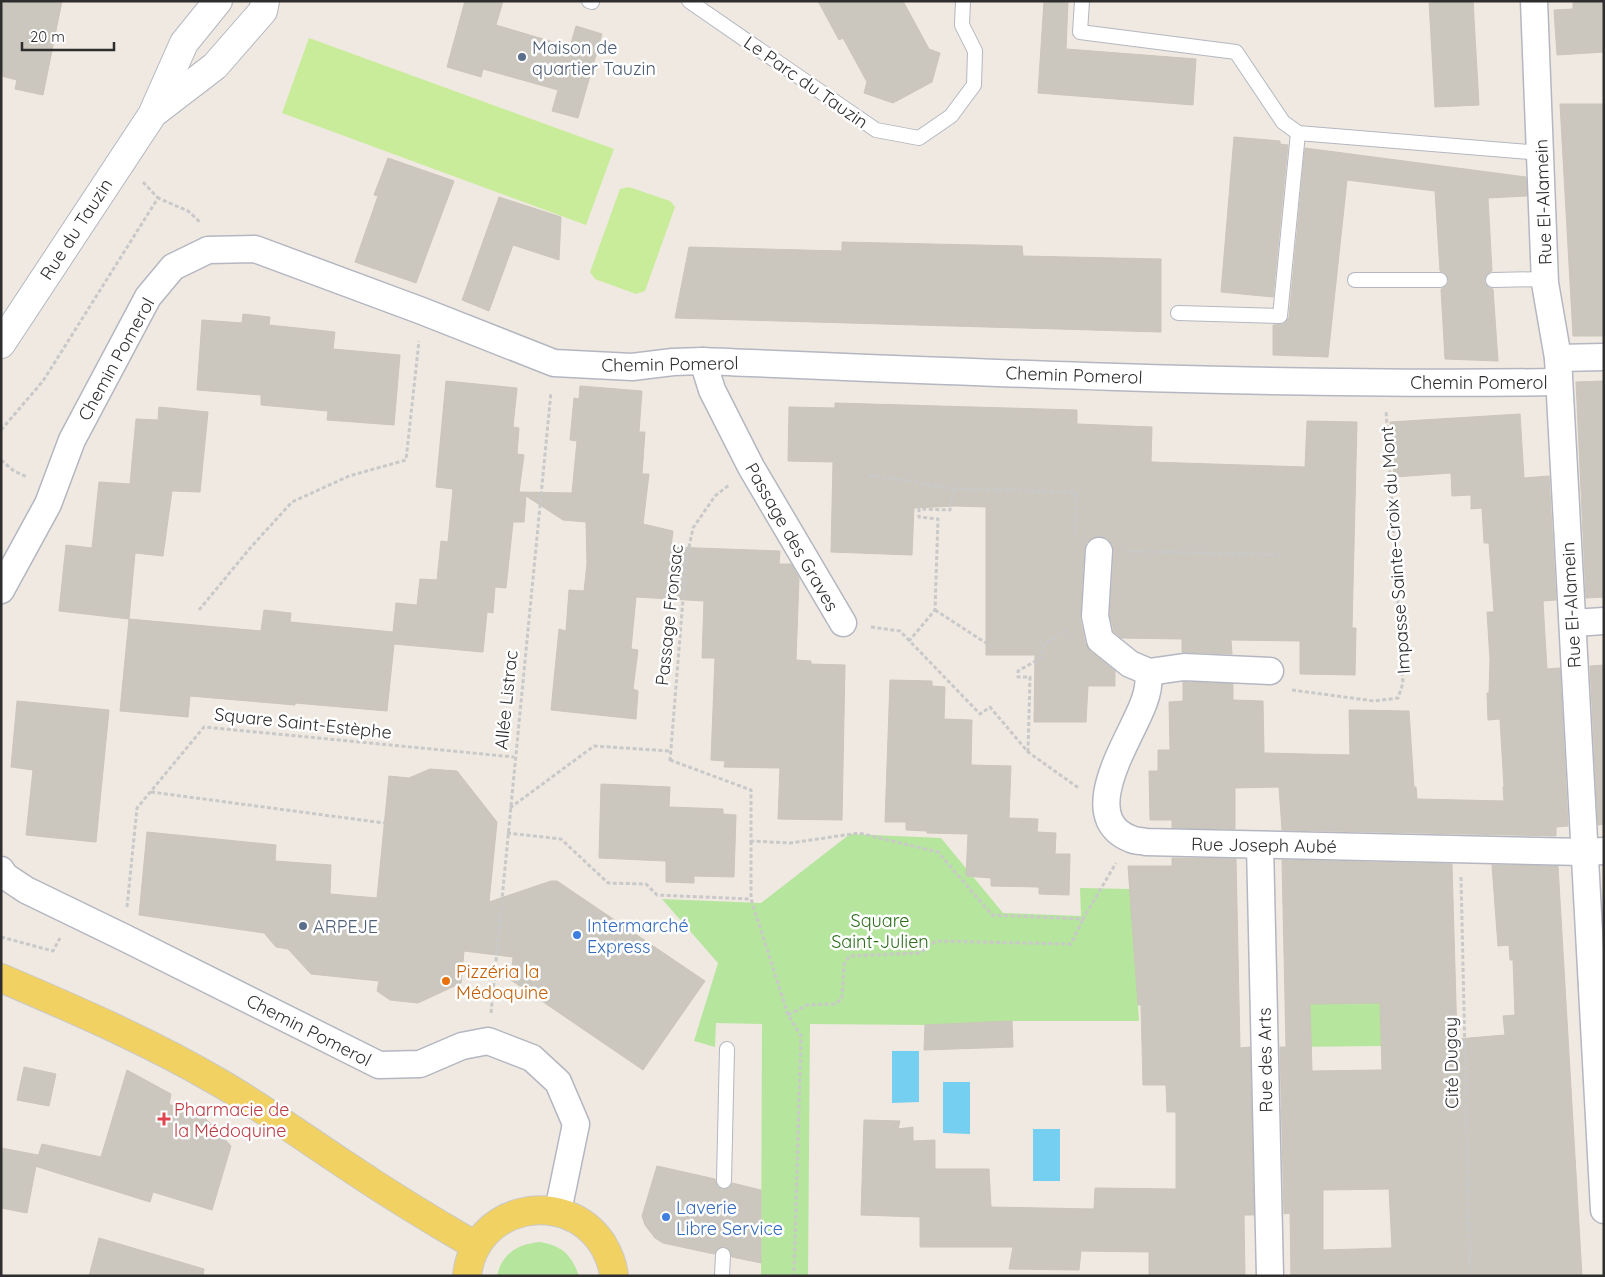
<svg xmlns="http://www.w3.org/2000/svg" width="1605" height="1277" font-family="Quicksand,sans-serif">
<style>
.green{fill:#b6e59e}
.pitch{fill:#c9ec9a}
.water{fill:#75cff0}
.building{fill:#cbc7bf;stroke:#cbc5ba;fill-rule:evenodd}
.lines{fill:none;stroke-linecap:round;stroke-linejoin:round}
.service-casing{stroke:#b4b7c1;stroke-width:16}
.minor-casing{stroke:#b4b7c1;stroke-width:29}
.tertiary-casing{stroke:#b4b7c1;stroke-width:30}
.primary-casing{stroke:#c9c9c9;stroke-width:30}
.path{stroke:#c9c9c9;stroke-width:3;stroke-dasharray:4 2.5;stroke-linecap:butt}
.service{stroke:#fff;stroke-width:14}
.minor{stroke:#fff;stroke-width:26}
.tertiary{stroke:#fff;stroke-width:28}
.primary{stroke:#f2d163;stroke-width:28}
.service-dot{fill:#5c6f8a;stroke:#fff;stroke-width:2}
.shop-dot{fill:#3f7fe0;stroke:#fff;stroke-width:2}
.food-dot{fill:#e8710a;stroke:#fff;stroke-width:2}
.health-dot{fill:#e0444e;stroke:#fff;stroke-width:2}
.labels{text-anchor:middle;dominant-baseline:central;stroke-width:5;stroke-linejoin:round;paint-order:stroke}
.service-label{font-size:18px;fill:#4e5e75;stroke:#fff;text-anchor:start}
.street-label{font-size:18px;fill:#2e2e2e;stroke:#fff}
.park-label{font-size:18px;fill:#2c6e1b;stroke:#fff}
.shop-label{font-size:18px;fill:#366cbe;stroke:#fff;text-anchor:start}
.food-label{font-size:18px;fill:#c56008;stroke:#fff;text-anchor:start}
.health-label{font-size:18px;fill:#be3a42;stroke:#fff;text-anchor:start}
</style>
<rect width="100%" height="100%" fill="#efe9e1"/>
<g class="green">
<polygon points="850,834 941,838 1003,913 1081,916 1080,888 1130,889 1139,1021 1014,1021 925,1025 810,1024 808,1276 761,1276 762,1024 716,1023 715,1047 694,1041 718,963 662,899 761,903"/>
<polygon points="1381,973 1382,1046 1286,1047 1285,976"/>
<path d="M540,1242C562,1246 571,1254 579,1276H497C502,1253 518,1244 540,1242Z"/>
</g>
<g class="pitch">
<polygon points="309,38 614,149 586,225 282,113"/>
<polygon points="629,187 670,201 675,207 645,291 636,294 595,279 590,272 620,189"/>
</g>
<g class="water">
<polygon points="892,1051 919,1051 919,1102 892,1103"/>
<polygon points="943,1082 970,1082 970,1134 943,1133"/>
<rect x="1033" y="1129" width="27" height="52"/>
</g>
<g class="building">
<polygon points="1,1 62,1 43,95 15,89 17,80 1,76"/>
<polygon points="465,1 503,1 496,25 570,47 576,26 602,34 578,118 552,111 558,90 483,69 481,77 447,67"/>
<polygon points="818,1 903,1 929,49 940,53 932,82 893,103 864,93 867,82 843,38 839,40"/>
<polygon points="1044,1 1068,1 1066,49 1196,59 1193,105 1038,93"/>
<polygon points="1429,1 1473,1 1479,105 1435,107"/>
<polygon points="1573,1 1604,1 1604,52 1557,55 1554,10 1573,9"/>
<polygon points="1560,104 1604,104 1604,336 1573,336"/>
<polygon points="1234,137 1280,141 1280,144 1288,145 1273,297 1221,292"/>
<polygon points="1305,148 1526,177 1527,196 1488,198 1492,271 1486,275 1484,281 1488,287 1493,289 1498,361 1445,359 1441,289 1447,285 1449,280 1445,273 1440,271 1435,191 1347,180 1328,357 1273,355 1273,325 1284,324 1289,317"/>
<polygon points="388,158 454,181 416,283 355,262 378,196 374,195"/>
<polygon points="499,197 561,217 559,260 513,245 489,311 462,300"/>
<polygon points="842,242 1022,246 1023,256 1161,259 1161,332 675,318 689,247 842,251"/>
<polygon points="243,314 270,317 269,325 335,332 333,349 400,355 394,425 327,420 328,411 261,405 261,395 197,390 202,320 242,323"/>
<polygon points="446,381 517,388 513,427 519,428 517,454 524,455 519,492 572,493 577,441 570,440 574,398 579,399 580,386 642,391 639,432 645,432 642,474 649,474 643,524 673,531 671,547 780,551 779,564 791,564 799,578 796,660 811,661 811,664 845,665 842,820 778,819 780,768 724,767 725,761 711,760 715,658 702,658 704,601 636,597 631,649 638,650 633,689 638,691 636,719 551,710 559,629 566,631 569,590 584,591 587,564 586,522 563,520 526,496 524,522 513,522 506,588 495,587 493,613 487,612 483,652 394,644 387,711 295,703 295,705 190,696 188,717 120,711 129,619 261,631 264,610 291,613 290,622 393,632 396,603 417,605 420,579 437,580 441,541 448,542 453,489 436,487"/>
<polygon points="1604,381 1604,597 1586,598 1576,382"/>
<polygon points="835,403 1077,410 1077,424 1152,427 1151,462 1305,467 1307,421 1357,422 1352,628 1356,628 1355,675 1300,674 1300,641 1231,640 1232,654 1182,652 1182,639 1121,638 1114,632 1110,615 1114,552 1113,545 1107,538 1099,536 1092,538 1086,543 1084,550 1080,619 1085,643 1090,651 1115,671 1115,686 1088,686 1086,722 1034,722 1035,655 986,655 986,507 955,506 914,508 912,555 831,552 833,462 788,461 789,407 835,408"/>
<polygon points="159,407 208,412 200,492 172,491 163,556 135,553 129,619 59,611 66,545 92,548 99,482 130,484 136,419 158,420"/>
<polygon points="1520,414 1524,478 1549,476 1556,600 1543,601 1545,636 1547,669 1560,668 1568,826 1556,827 1556,836 1282,830 1279,787 1235,788 1235,829 1172,828 1172,820 1150,820 1149,771 1158,771 1158,750 1170,750 1169,702 1183,701 1183,682 1185,682 1233,684 1233,700 1263,701 1264,753 1350,755 1349,710 1409,711 1414,787 1416,787 1417,799 1504,801 1503,787 1504,787 1500,719 1488,720 1487,693 1489,693 1490,660 1487,612 1494,612 1489,543 1484,543 1482,508 1471,509 1471,495 1452,496 1451,473 1394,477 1390,422"/>
<polygon points="1604,665 1604,824 1598,825 1590,666"/>
<polygon points="890,680 932,681 932,686 945,687 944,719 972,720 971,765 1011,766 1009,818 1038,819 1037,832 1056,833 1055,854 1070,854 1069,895 1039,894 1039,887 991,886 991,878 966,876 968,834 927,833 927,831 906,830 906,822 885,822"/>
<polygon points="17,701 109,710 96,842 26,835 33,770 11,767"/>
<polygon points="430,769 457,771 497,822 489,902 551,881 557,881 705,981 643,1070 511,980 513,957 464,951 461,983 418,1003 390,1000 377,991 379,981 311,974 288,949 276,947 264,933 139,915 147,832 276,845 275,861 331,865 330,894 377,898 389,776 409,778"/>
<polygon points="601,784 670,787 669,807 723,809 723,814 736,815 734,877 694,876 694,883 666,882 666,861 599,858"/>
<polygon points="1172,858 1236,859 1240,1048 1250,1047 1254,1215 1244,1215 1245,1276 1149,1276 1149,1252 1081,1251 1079,1270 1009,1269 1013,1247 920,1247 920,1217 861,1215 864,1120 900,1121 898,1129 913,1127 913,1141 935,1140 935,1169 989,1169 991,1207 1094,1209 1095,1188 1176,1189 1176,1112 1167,1112 1166,1085 1143,1085 1141,1005 1138,1005 1128,866 1172,866"/>
<path d="M1282,860L1452,864L1457,1039L1505,1035L1503,1016L1515,1015L1513,960H1510L1509,945L1498,946L1492,865L1558,866L1582,1276H1291L1290,1213L1284,1214L1280,1047H1286ZM1380,1003L1382,1070L1312,1071L1310,1004ZM1389,1189L1392,1248L1323,1250V1190Z"/>
<polygon points="1012,1021 1013,1047 924,1050 925,1025"/>
<polygon points="24,1067 56,1074 49,1106 17,1100"/>
<polygon points="127,1070 171,1094 169,1104 206,1119 231,1146 212,1210 153,1192 150,1202 35,1166 42,1144 101,1157"/>
<polygon points="1,1148 38,1155 27,1213 1,1208"/>
<polygon points="657,1166 715,1179 717,1186 723,1190 729,1188 732,1183 761,1190 761,1263 732,1257 730,1251 724,1246 719,1248 714,1254 663,1243 655,1238 645,1225 642,1216"/>
<polygon points="99,1238 204,1269 203,1276 89,1276"/>
</g>
<g class="lines">
<g class="service-casing">
<g id="service">
<polyline points="589,1 592,2"/>
<polyline points="689,1 876,130 919,138 951,116 974,85 975,51 962,25 963,1"/>
<polyline points="1082,1 1080,32 1236,52 1283,122 1298,133 1541,153"/>
<polyline points="1355,280 1440,280"/>
<polyline points="1493,280 1545,279"/>
<polyline points="1178,313 1280,316 1298,133"/>
<polyline points="724,1181 727,1049"/>
<polyline points="722,1276 723,1255"/>
</g>
</g>
<g class="minor-casing">
<g id="minor">
<polyline points="1534,1 1545,283 1558,358 1604,1210"/>
<polyline points="1558,358 1604,357"/>
<polyline points="703,361 712,390 751,467 843,623"/>
<polyline points="1099,551 1095,616 1100,640 1130,664 1149,672 1184,667 1270,671"/>
<path d="M1,590L48,504L72,440L148,297L173,267L208,250L255,249L422,311L554,363L632,367L673,362L703,361C988,373 1273,386 1558,382"/>
<polyline points="1573,623 1604,621"/>
<path d="M1149,672C1149,683 1148,692 1144,702C1132,737 1074,817 1131,839C1135,841 1141,841 1146,842L1584,852L1604,851"/>
<polyline points="1260,845 1270,1276"/>
<polyline points="1,870 5,876 26,890 123,937 379,1065 420,1064 462,1046 488,1041 532,1058 558,1082 576,1124 558,1211"/>
</g>
</g>
<g class="tertiary-casing">
<g id="tertiary">
<polyline points="155,112 215,66 263,11 265,1"/>
<polyline points="1,344 152,115 184,43 218,1"/>
</g>
</g>
<g class="primary-casing">
<g id="primary">
<path d="M1,978C76,1010 150,1042 220,1083C263,1108 303,1137 344,1164C387,1193 431,1220 476,1246"/>
<path d="M467,1276C474,1206 564,1187 602,1243C608,1253 613,1264 614,1276"/>
</g>
</g>
<g class="path">
<polyline points="143,182 158,198"/>
<polyline points="1,430 43,381 158,198 188,211 200,222"/>
<polyline points="1,460 14,471 27,477"/>
<polyline points="869,476 892,478 953,489 950,510 919,509 919,517 938,519 935,610 909,641"/>
<polyline points="953,489 1076,492 1075,535"/>
<polyline points="1127,551 1281,555"/>
<polyline points="199,610 251,547 292,502 349,476 406,460 419,341"/>
<polyline points="935,610 986,643"/>
<polyline points="871,627 900,631 980,714 990,707 1028,752 1080,789"/>
<polyline points="1292,690 1374,701 1398,698 1403,683 1386,410"/>
<polyline points="1028,752 1030,677 1018,677 1018,671 1041,658 1044,644 1068,630"/>
<polyline points="670,760 751,790 751,841 790,843 859,833 938,852 992,915 1083,919 1116,863"/>
<polyline points="670,761 686,562 693,528 715,496 729,485"/>
<polyline points="151,792 384,823"/>
<polyline points="510,808 594,746 670,751"/>
<polyline points="507,833 561,839 608,883 646,884 657,895 751,899"/>
<polyline points="751,841 751,899 788,1015 801,1036 794,1276"/>
<polyline points="1461,877 1470,1276"/>
<polyline points="127,907 137,808 204,727 514,757"/>
<polyline points="1,937 53,951 60,938"/>
<polyline points="491,1013 551,392"/>
<polyline points="788,1015 807,1005 834,1004 842,999 844,965 849,956 920,953 936,941 1071,944 1083,919"/>
</g>
<use href="#service" class="service"/>
<use href="#minor" class="minor"/>
<use href="#tertiary" class="tertiary"/>
<use href="#primary" class="primary"/>
</g>
<g class="service-dot">
<circle cx="522" cy="57" r="5"/>
<circle cx="303" cy="926" r="5"/>
</g>
<g class="shop-dot">
<circle cx="577" cy="935" r="5"/>
<circle cx="666" cy="1217" r="5"/>
</g>
<circle class="food-dot" cx="446" cy="981" r="5"/>
<path class="health-dot" d="M161.5 1111.5h5v5h5v5h-5v5h-5v-5h-5v-5h5z"/>
<g class="labels">
<g class="service-label">
<text x="532" y="47">Maison de<tspan x="532" dy="21">quartier Tauzin</tspan></text>
<text x="313" y="926">ARPEJE</text>
</g>
<g class="street-label">
<text transform="translate(806 82) rotate(35)">Le Parc du Tauzin</text>
<text transform="translate(1543 202) rotate(-92)">Rue El-Alamein</text>
<text transform="translate(76 229) rotate(-57)">Rue du Tauzin</text>
<text transform="translate(116 359) rotate(-61)">Chemin Pomerol</text>
<text transform="translate(670 364) rotate(-1)">Chemin Pomerol</text>
<text transform="translate(1074 375) rotate(2)">Chemin Pomerol</text>
<text x="1479" y="382">Chemin Pomerol</text>
<text transform="translate(792 537) rotate(60)">Passage des Graves</text>
<text transform="translate(1395 550) rotate(-94)">Impasse Sainte-Croix du Mont</text>
<text transform="translate(1571 605) rotate(-93)">Rue El-Alamein</text>
<text transform="translate(669 615) rotate(-84)">Passage Fronsac</text>
<text transform="translate(506 700) rotate(-84)">Allée Listrac</text>
<text transform="translate(303 723) rotate(6)">Square Saint-Estèphe</text>
<text transform="translate(1264 845) rotate(1)">Rue Joseph Aubé</text>
<text transform="translate(309 1030) rotate(27)">Chemin Pomerol</text>
<text transform="translate(1265 1060) rotate(-91)">Rue des Arts</text>
<text transform="translate(1451 1063) rotate(-91)">Cité Dugay</text>
</g>
<g class="park-label">
<text x="880" y="920">Square<tspan x="880" dy="21">Saint-Julien</tspan></text>
</g>
<g class="shop-label">
<text x="587" y="925">Intermarché<tspan x="587" dy="21">Express</tspan></text>
<text x="676" y="1207">Laverie<tspan x="676" dy="21">Libre Service</tspan></text>
</g>
<g class="food-label">
<text x="456" y="971">Pizzéria la<tspan x="456" dy="21">Médoquine</tspan></text>
</g>
<g class="health-label">
<text x="174" y="1109">Pharmacie de<tspan x="174" dy="21">la Médoquine</tspan></text>
</g>
</g>
<rect width="1605" height="1277" fill="none" stroke="#2e2e2e" stroke-width="5"/>
<path d="M22 42v8h92v-8" fill="none" stroke="#2e2e2e" stroke-width="2.5"/>
<text x="30" y="42" font-size="15" fill="#2e2e2e" stroke="#ffffff" stroke-width="4" paint-order="stroke">20 m</text>
</svg>
